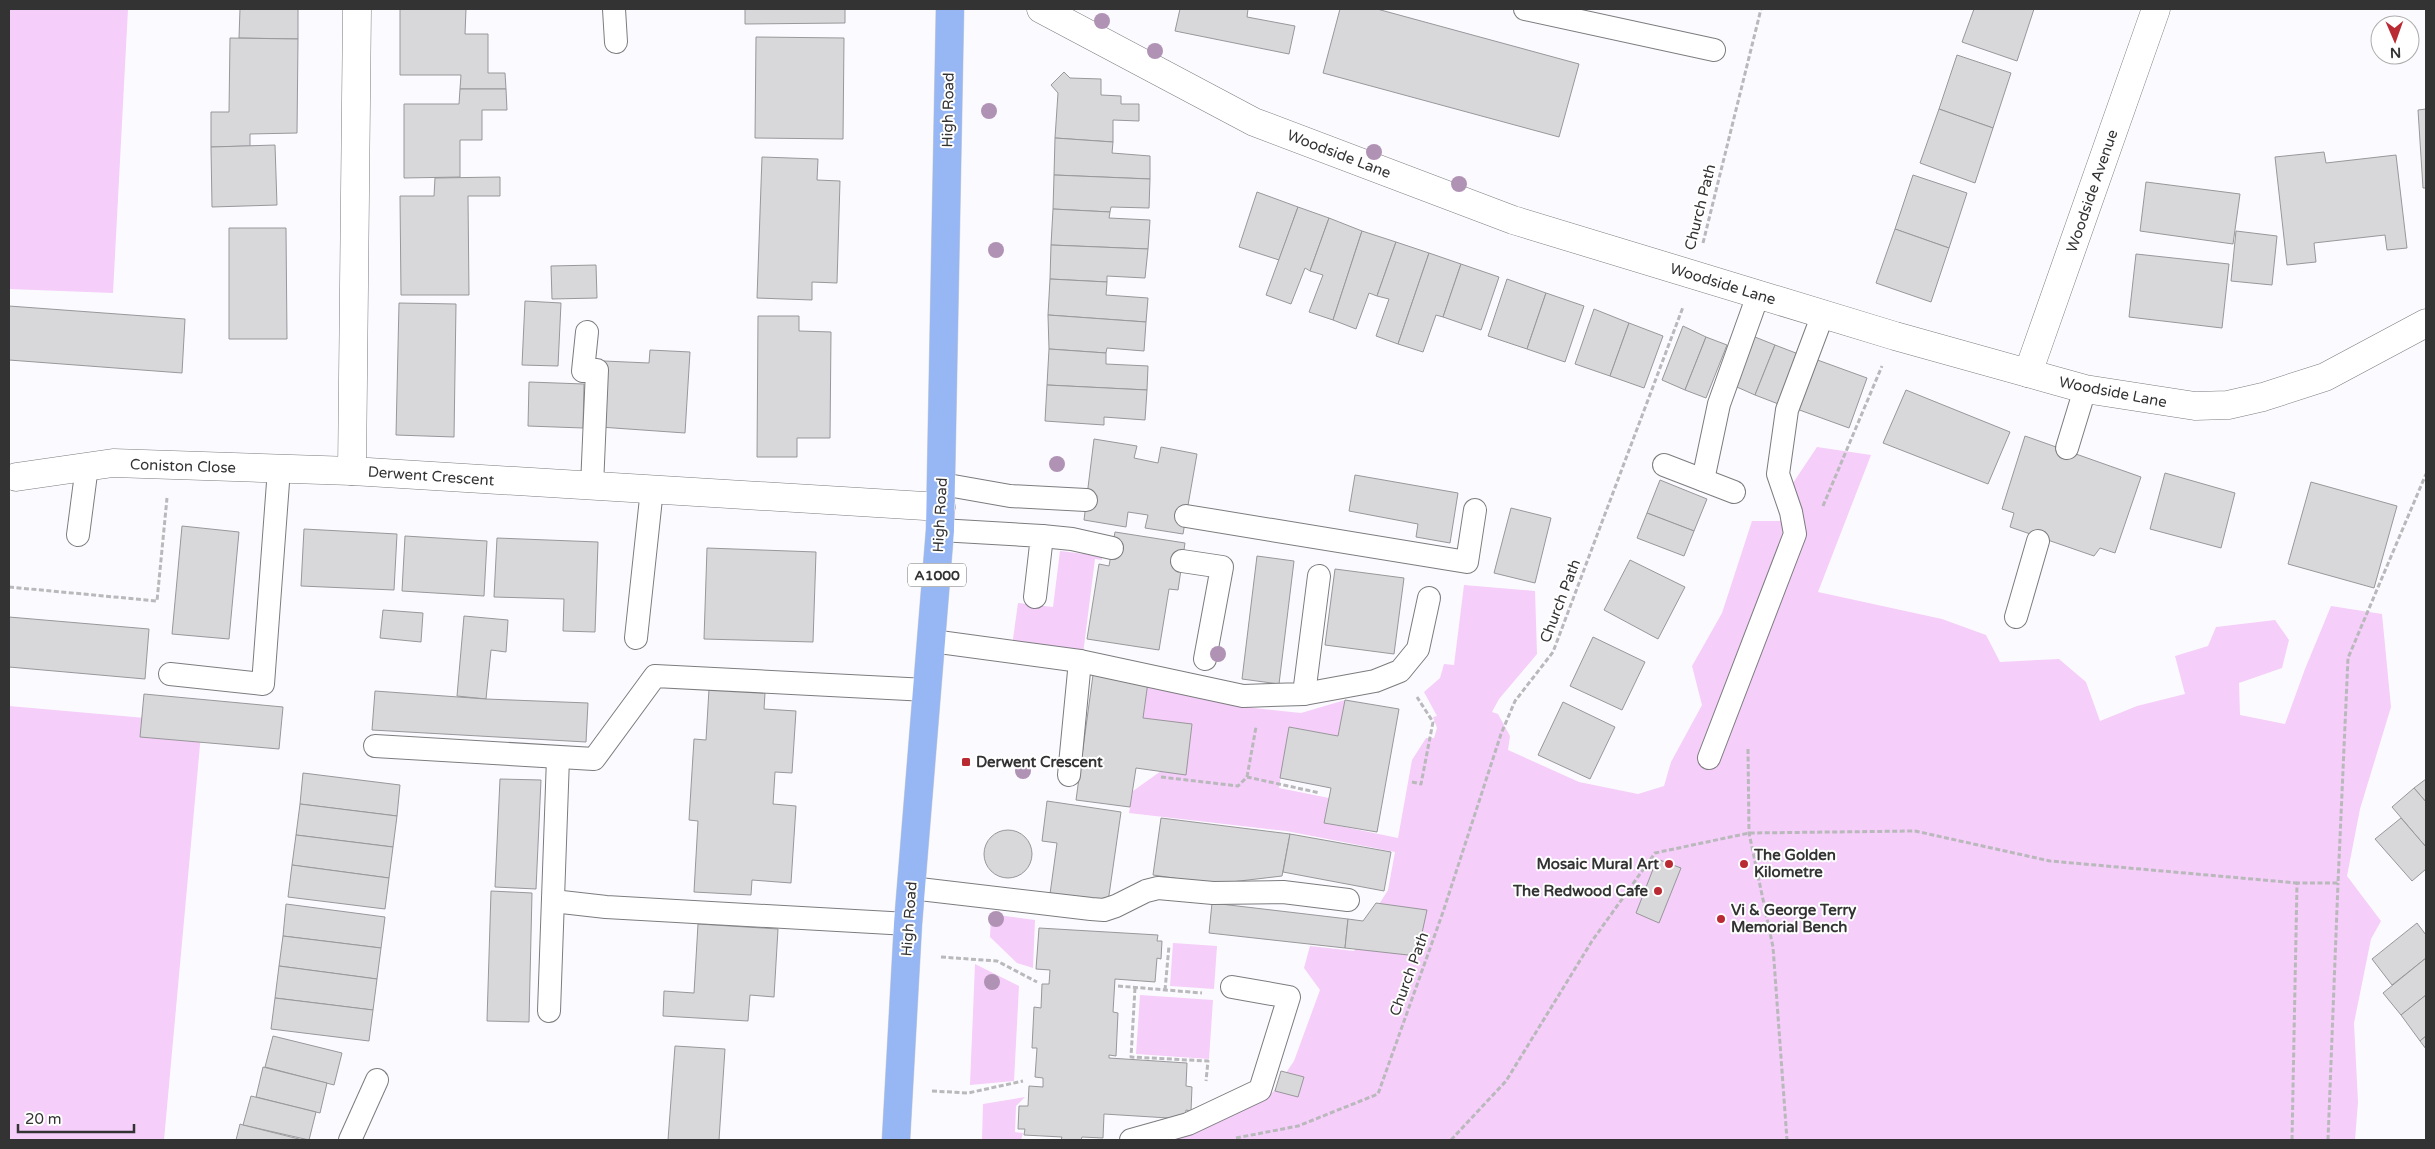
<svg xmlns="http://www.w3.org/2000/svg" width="2435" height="1149" font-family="'Varela Round',sans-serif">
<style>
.green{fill:#f5cefa}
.building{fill:#d8d7da;stroke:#98979a}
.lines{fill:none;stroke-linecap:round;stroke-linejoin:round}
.lane-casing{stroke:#7c7c7f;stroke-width:24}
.street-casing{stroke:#7c7c7f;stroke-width:29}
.primary-casing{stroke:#d6d6d6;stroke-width:29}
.path{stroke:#b9b9bc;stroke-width:3;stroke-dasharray:5 2.5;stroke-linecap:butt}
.lane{stroke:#fff;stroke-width:22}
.street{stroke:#fff;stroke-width:28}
.primary{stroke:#97b6f4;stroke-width:28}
.tree{fill:#b092b5}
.poi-dot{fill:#ba2a33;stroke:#fff;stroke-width:2}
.labels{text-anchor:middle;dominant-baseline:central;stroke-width:4;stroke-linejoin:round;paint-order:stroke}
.shield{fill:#fff;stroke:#707071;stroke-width:1}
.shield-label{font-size:14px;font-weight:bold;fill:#333334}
.street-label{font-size:15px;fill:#333334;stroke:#fff}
.poi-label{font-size:15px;font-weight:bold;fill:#333334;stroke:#fff;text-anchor:start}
</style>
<rect width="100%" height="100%" fill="#fbfbff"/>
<g class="green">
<polygon points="9,9 128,9 113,293 9,289"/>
<polygon points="1817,447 1871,455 1818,592 1942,619 1986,635 2000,662 2059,659 2086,682 2100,721 2137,706 2185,694 2175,656 2208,646 2216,627 2275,620 2289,640 2282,668 2239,683 2240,715 2285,724 2305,669 2331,606 2382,614 2391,707 2360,809 2347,876 2381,921 2371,939 2354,1023 2358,1102 2355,1140 1140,1140 1269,1095 1273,1092 1294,1061 1320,990 1304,968 1310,946 1354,951 1359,945 1364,928 1388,890 1395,852 1286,831 1129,813 1133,791 1161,771 1185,773 1192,725 1143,718 1148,682 1254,708 1301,713 1345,700 1338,736 1289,727 1279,788 1329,798 1325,823 1398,838 1412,760 1426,738 1434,738 1437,728 1433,717 1437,716 1424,692 1440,678 1444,664 1454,665 1464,585 1535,591 1537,654 1499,699 1492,712 1498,714 1510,736 1508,750 1579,782 1638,794 1664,786 1671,762 1702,705 1692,666 1722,613 1752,521 1780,521 1793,506 1781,501"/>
<polygon points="1060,551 1102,556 1102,560 1095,559 1083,654 1012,646 1018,603 1053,607"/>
<polygon points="9,706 202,723 164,1140 9,1140"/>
<polygon points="991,914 1035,920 1033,968 1017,963 990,937"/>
<polygon points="1173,943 1217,946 1214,989 1170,986"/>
<polygon points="975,964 1019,986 1014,1081 970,1085"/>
<polygon points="1140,995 1213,1000 1209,1059 1136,1054"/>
<polygon points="1025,1097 1016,1106 1015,1132 1023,1133 1021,1140 1027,1140 982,1140 983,1104"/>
</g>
<g class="building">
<polygon points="240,9 298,9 298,39 239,38"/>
<polygon points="400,9 466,9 465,34 488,34 488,73 505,73 506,89 460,89 461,75 400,75"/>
<polygon points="745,9 845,9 845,23 745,24"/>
<polygon points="1180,9 1248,9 1247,17 1295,26 1289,54 1175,31"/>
<polygon points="1340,9 1377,9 1579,64 1559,137 1323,73"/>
<polygon points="1974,9 2034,9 2017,61 1962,42"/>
<polygon points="756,37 844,38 843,139 755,138"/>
<polygon points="230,38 298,39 297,133 250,134 250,146 211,147 211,112 229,112"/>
<polygon points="1957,55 2011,73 1993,128 1939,109"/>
<polygon points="1064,72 1070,78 1101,79 1101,95 1121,96 1121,104 1139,104 1139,121 1113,120 1113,142 1055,138 1058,93 1051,85"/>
<polygon points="460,89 506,89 507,110 482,110 482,140 460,140 460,177 404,178 404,104 459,104"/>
<polygon points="1939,109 1993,128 1975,183 1920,163"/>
<polygon points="2426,109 2426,188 2423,188 2418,110"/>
<polygon points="1055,138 1113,142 1112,153 1150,156 1150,179 1054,175"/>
<polygon points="275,145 277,205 212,207 211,147"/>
<polygon points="2324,152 2326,163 2396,155 2407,248 2387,250 2385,235 2314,243 2316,262 2287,265 2275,157"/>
<polygon points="762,157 818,159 817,180 840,181 837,283 812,282 812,300 757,298"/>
<polygon points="1054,175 1150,179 1149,208 1111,207 1110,212 1053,209"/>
<polygon points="1913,175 1967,193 1949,248 1895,229"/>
<polygon points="500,177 500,196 468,196 469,295 401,295 400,196 434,196 435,178"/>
<polygon points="2146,182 2240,194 2233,244 2140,231"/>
<polygon points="1257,192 1298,207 1279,260 1239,247"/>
<polygon points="1298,207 1329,218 1310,271 1305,268 1291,304 1266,295"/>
<polygon points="1053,209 1110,212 1109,218 1150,220 1148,249 1051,245"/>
<polygon points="1329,218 1362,231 1333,320 1309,312 1323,275 1310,271"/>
<polygon points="229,228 286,228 287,339 229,339"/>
<polygon points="1895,229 1949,248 1931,302 1876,283"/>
<polygon points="1362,231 1396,242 1377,296 1369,293 1356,329 1333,320"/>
<polygon points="2236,231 2277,236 2272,285 2231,281"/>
<polygon points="1396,242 1429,253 1398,344 1376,336 1389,299 1377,296"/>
<polygon points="1051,245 1148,249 1145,278 1107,276 1107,282 1050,279"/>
<polygon points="1429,253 1461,264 1443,317 1436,315 1423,352 1398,344"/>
<polygon points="2136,254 2229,264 2222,328 2129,317"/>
<polygon points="1461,264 1499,277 1481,330 1443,317"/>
<polygon points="596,265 597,298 552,299 551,266"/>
<polygon points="1050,279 1107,282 1106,295 1148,298 1146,322 1048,315"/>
<polygon points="1507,279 1546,293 1527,349 1488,336"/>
<polygon points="1546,293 1584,306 1565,362 1527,349"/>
<polygon points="525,301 561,303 558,366 522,365"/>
<polygon points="399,303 456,304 454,437 396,435"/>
<polygon points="9,306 185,319 182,373 9,360"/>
<polygon points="1594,309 1629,323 1610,376 1575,364"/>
<polygon points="1048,315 1146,322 1144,351 1107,348 1106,353 1049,349"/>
<polygon points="758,316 799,316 799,331 831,332 830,438 797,438 797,457 757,457"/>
<polygon points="1629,323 1663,336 1644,388 1610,376"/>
<polygon points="1683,326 1706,337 1685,390 1662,380"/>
<polygon points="1750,335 1775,345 1755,395 1730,384"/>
<polygon points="1706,337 1727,345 1706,398 1685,390"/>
<polygon points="1775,345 1801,355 1781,405 1755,395"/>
<polygon points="1049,349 1106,353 1106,364 1148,366 1147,390 1047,385"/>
<polygon points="650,350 690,352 685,433 600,427 604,361 649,363"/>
<polygon points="1812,358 1867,378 1849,428 1794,408"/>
<polygon points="529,382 584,384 583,428 528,426"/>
<polygon points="1047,385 1147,390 1145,420 1104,417 1104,425 1045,421"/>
<polygon points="1906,390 2010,432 1988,484 1883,443"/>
<polygon points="2025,436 2141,477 2115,553 2100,548 2094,556 2010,527 2014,513 2002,509"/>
<polygon points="1094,439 1137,446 1134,458 1158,463 1161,447 1197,454 1183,534 1145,528 1148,515 1128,512 1126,527 1084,520"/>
<polygon points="2165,473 2235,493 2221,548 2150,529"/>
<polygon points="1355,475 1458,493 1450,543 1416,537 1418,524 1349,511"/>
<polygon points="1660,480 1707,499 1694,531 1647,513"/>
<polygon points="2311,482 2397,506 2374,588 2288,564"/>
<polygon points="1511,508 1551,518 1535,583 1494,573"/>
<polygon points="1647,513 1694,531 1684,556 1637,538"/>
<polygon points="182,526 239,532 229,639 172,634"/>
<polygon points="304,529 397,534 394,590 301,586"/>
<polygon points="1115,532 1185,543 1178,590 1169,589 1159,650 1087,639 1099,564 1109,566"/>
<polygon points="405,536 487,541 484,596 402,591"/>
<polygon points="497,538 598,542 595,632 563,631 564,599 494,597"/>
<polygon points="707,548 816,552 813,642 704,639"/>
<polygon points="1257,556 1294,561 1279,684 1242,679"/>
<polygon points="1630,560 1685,587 1658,639 1604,610"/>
<polygon points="1335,569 1404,578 1394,654 1325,645"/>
<polygon points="383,610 423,613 421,642 380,638"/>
<polygon points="464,616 508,620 506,652 491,650 486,699 457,696"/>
<polygon points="9,617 149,629 145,679 9,667"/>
<polygon points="1593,637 1645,662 1622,710 1570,686"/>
<polygon points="1093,675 1148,682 1143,718 1192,724 1186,775 1136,768 1130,807 1076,800"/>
<polygon points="709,689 765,693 764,709 796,711 792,773 775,772 773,804 796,806 791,883 752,880 751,895 694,892 698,821 689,820 694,739 706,740"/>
<polygon points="375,691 486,699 588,703 586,742 372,730"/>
<polygon points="144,694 283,707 279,749 140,737"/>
<polygon points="1345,700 1399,709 1377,832 1324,823 1331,788 1280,778 1289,727 1338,736"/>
<polygon points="1563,702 1615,727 1590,779 1538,755"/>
<polygon points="303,773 400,785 397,816 300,804"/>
<polygon points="500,779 541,780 536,889 495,887"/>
<polygon points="2426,779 2426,802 2414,788"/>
<polygon points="2414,788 2426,802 2426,847 2392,807"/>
<polygon points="1047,801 1121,812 1108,902 1050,894 1057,843 1042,841"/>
<polygon points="300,804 397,816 393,847 296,835"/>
<polygon points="1161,818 1290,834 1282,876 1214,884 1153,875"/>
<polygon points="2401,818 2426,847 2426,869 2412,881 2375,839"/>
<circle cx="1008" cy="854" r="24"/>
<polygon points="1290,834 1391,852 1384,891 1283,872"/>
<polygon points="296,835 393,847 389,878 292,865"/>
<polygon points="1657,859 1681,868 1659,923 1636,913"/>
<polygon points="292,865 389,878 385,909 288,897"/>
<polygon points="491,891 532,893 529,1022 487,1021"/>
<polygon points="1212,903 1348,919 1345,948 1209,933"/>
<polygon points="1376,903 1427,910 1417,956 1345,948 1348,919 1363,921"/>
<polygon points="286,904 385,917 381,948 283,936"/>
<polygon points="2417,923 2426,935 2426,958 2392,985 2372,959"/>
<polygon points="698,924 778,929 774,997 750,995 748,1021 663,1016 664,991 694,993"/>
<polygon points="1039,928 1158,935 1157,941 1162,941 1161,959 1157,958 1155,982 1115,979 1113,1012 1118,1013 1116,1056 1109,1055 1109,1058 1187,1063 1186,1086 1192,1087 1191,1111 1186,1110 1185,1119 1104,1114 1103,1138 1082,1137 1081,1140 1061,1140 1062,1137 1024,1135 1025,1129 1018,1129 1019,1106 1028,1106 1029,1086 1043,1087 1043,1078 1035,1077 1037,1048 1032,1048 1034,1007 1041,1008 1042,984 1049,984 1050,970 1036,969"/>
<polygon points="283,936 381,948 377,979 279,966"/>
<polygon points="2426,958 2426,995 2401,1015 2383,993"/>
<polygon points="279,966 377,979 373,1010 275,998"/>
<polygon points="2426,995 2426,1036 2420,1041 2401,1015"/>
<polygon points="275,998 373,1010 369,1041 271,1029"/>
<polygon points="273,1036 342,1053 334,1085 265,1067"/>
<polygon points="2426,1036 2426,1049 2420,1041"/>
<polygon points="675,1046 725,1049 719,1140 668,1140"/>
<polygon points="263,1067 327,1083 320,1113 256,1097"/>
<polygon points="1281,1071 1304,1077 1298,1097 1275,1091"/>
<polygon points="251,1096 316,1112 309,1140 243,1125"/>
<polygon points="240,1124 243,1125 303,1140 236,1140"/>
</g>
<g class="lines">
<g class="lane-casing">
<g id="lane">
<polyline points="614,9 616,42"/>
<polyline points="1525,9 1714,50"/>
<polyline points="587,332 583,371 597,370 592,486"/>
<polyline points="2067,448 2085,389"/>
<polyline points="1664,465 1734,492"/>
<polyline points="1703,480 1719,404 1758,295"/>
<polyline points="942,484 1010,496 1086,500"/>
<polyline points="1186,516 1467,562 1475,510"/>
<polyline points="940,530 1042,536 1035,597"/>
<polyline points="78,535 87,466"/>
<polyline points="1042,536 1072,539 1112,548"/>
<polyline points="1182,561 1222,567 1205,659"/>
<polyline points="2016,617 2038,541"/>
<polyline points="636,638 652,489"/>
<polyline points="932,641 1080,661 1243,696 1304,694 1319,576"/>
<polyline points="170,674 263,684 279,469"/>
<polyline points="1304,694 1375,681 1400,671 1418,649 1429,598"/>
<polyline points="375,746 594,759 655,676 927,690"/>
<polyline points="1709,758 1795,534 1791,512 1778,474 1787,410 1823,314"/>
<polyline points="1069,775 1080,661"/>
<polyline points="911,888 1091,909 1104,910 1116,906 1146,891 1158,888 1213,893 1283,892 1348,900"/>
<polyline points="553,901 606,907 908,924"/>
<polyline points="549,1011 558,758"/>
<polyline points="350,1140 377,1080"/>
<polyline points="1131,1140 1188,1124 1260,1090 1289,997 1232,987"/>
</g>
</g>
<g class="street-casing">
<g id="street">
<polyline points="357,9 352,471 941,507"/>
<polyline points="1041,9 1254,122 1513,220 1895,336 2085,389 2195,406 2228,405 2263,397 2325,377 2426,323"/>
<polyline points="2028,373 2156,9"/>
<polyline points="16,477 113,463 352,471"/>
</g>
</g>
<g class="primary-casing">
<polyline id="primary" points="896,1140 908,924 940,530 950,9"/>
</g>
<g class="path">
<polyline points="1703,243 1761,9"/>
<polyline points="1823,506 1882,366"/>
<polyline points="9,587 157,601 167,498"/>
<polyline points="1748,749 1749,833 1773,947 1787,1140"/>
<polyline points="1161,777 1238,786 1247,777 1320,793"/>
<polyline points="1247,777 1256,727"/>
<polyline points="1412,782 1421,784 1433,722 1417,697"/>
<polyline points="941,957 997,961 1037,982"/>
<polyline points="1118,986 1202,993"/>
<polyline points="1135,988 1131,1057 1208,1061 1206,1081"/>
<polyline points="1165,990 1169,946"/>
<polyline points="932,1091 968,1093 1023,1081"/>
<polyline points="1236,1138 1298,1126 1378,1094 1443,912 1501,734 1515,701 1553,652 1683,307"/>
<polyline points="1451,1140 1506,1081 1592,941 1655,853 1749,833 1915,831 2050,861 2297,883"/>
<polyline points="2292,1140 2297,883 2338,883 2348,658 2426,474"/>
<polyline points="2328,1140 2338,883"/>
</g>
<use href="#lane" class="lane"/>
<use href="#street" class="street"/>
<use href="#primary" class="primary"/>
</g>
<g class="tree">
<circle cx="1102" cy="21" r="8"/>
<circle cx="1155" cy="51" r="8"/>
<circle cx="989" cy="111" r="8"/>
<circle cx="1374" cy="152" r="8"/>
<circle cx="1459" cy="184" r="8"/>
<circle cx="996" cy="250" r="8"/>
<circle cx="1057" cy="464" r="8"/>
<circle cx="1218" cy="654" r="8"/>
<circle cx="1023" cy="771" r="8"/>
<circle cx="996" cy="919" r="8"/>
<circle cx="992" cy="982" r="8"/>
</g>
<g class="poi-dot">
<rect x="961" y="757" width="10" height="10" rx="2.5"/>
<circle cx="1669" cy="864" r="5"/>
<circle cx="1744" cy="864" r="5"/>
<circle cx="1658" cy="891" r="5"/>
<circle cx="1721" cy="919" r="5"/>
</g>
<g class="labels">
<rect class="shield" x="908" y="563.5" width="58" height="23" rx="4"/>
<g class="shield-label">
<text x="937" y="575">A1000</text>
</g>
<g class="street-label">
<text transform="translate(948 110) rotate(-89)">High Road</text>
<text transform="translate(1339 154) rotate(21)">Woodside Lane</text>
<text transform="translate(2092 191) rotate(-71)">Woodside Avenue</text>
<text transform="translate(1700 207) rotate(-76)">Church Path</text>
<text transform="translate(1723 284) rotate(17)">Woodside Lane</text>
<text transform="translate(2113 392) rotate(11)">Woodside Lane</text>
<text transform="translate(183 466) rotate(2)">Coniston Close</text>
<text transform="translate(431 476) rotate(4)">Derwent Crescent</text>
<text transform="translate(940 515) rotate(-87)">High Road</text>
<text transform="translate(1560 601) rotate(-69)">Church Path</text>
<text transform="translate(909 919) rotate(-86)">High Road</text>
<text transform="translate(1409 974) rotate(-70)">Church Path</text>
</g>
<g class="poi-label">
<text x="976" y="762">Derwent Crescent</text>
<text x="1754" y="855">The Golden<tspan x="1754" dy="17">Kilometre</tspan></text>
<text x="1659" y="864" text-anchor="end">Mosaic Mural Art</text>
<text x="1648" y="891" text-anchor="end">The Redwood Cafe</text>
<text x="1731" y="910">Vi &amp; George Terry<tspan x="1731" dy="17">Memorial Bench</tspan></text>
</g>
</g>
<rect width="2435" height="1149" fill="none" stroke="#333334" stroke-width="20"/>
<g transform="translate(2395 40) rotate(178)"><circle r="24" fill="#ffffff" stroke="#adadae"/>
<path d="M0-4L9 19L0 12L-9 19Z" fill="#ba2a33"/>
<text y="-8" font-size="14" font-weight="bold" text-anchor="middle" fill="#333334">N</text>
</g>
<path d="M18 1124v8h116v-8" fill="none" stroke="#333334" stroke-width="2.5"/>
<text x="25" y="1124" font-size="15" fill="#333334" stroke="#ffffff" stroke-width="4" paint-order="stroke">20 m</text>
</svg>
